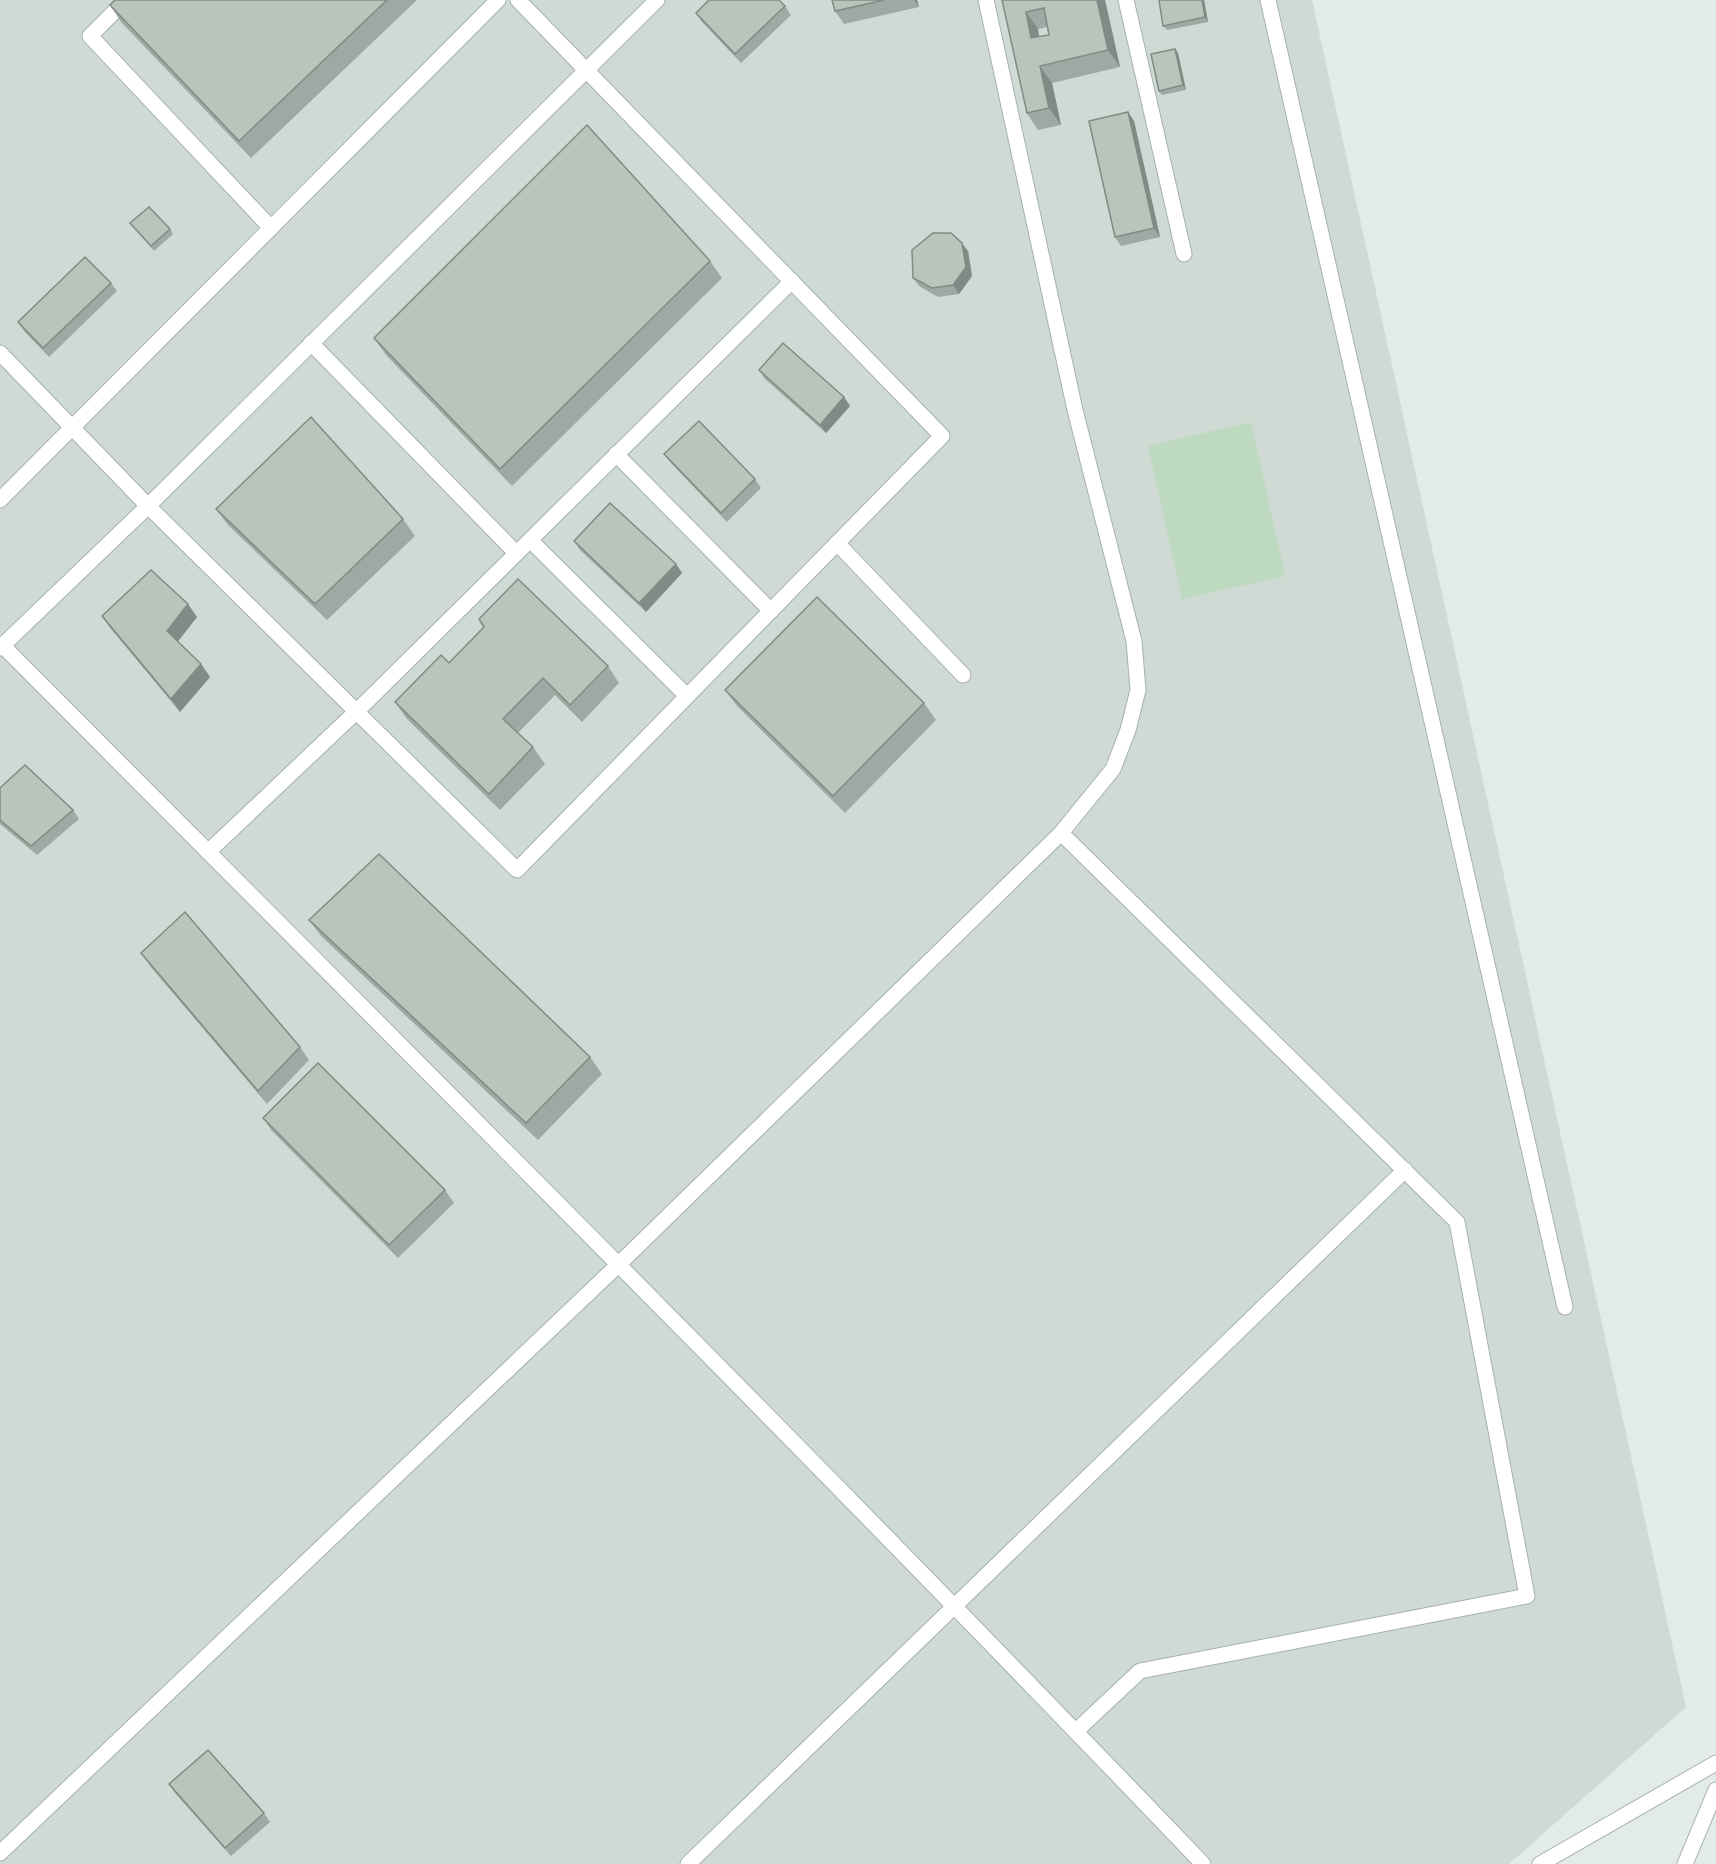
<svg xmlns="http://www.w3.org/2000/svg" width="1716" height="1864" font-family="Ubuntu,sans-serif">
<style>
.built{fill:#d0dad4}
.grass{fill:#bdd9bf}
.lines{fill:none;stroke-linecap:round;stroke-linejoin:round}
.lane-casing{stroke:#a5b2ab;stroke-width:17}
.lane{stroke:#fff;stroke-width:15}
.wall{fill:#9ea9a3;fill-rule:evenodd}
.shaded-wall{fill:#818a84}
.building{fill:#b8c5bd;stroke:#818a84;stroke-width:1.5;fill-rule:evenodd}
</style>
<rect width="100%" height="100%" fill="#e2ebe5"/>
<polygon class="built" points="0,0 1312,0 1686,1707 1509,1864 0,1864"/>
<polygon class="grass" points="1251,422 1285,576 1182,599 1148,446"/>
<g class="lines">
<g class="lane-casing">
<g id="lane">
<polyline points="126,0 90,36 271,228"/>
<polyline points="1126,0 1184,254"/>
<polyline points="1268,0 1565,1307"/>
<polyline points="311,343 516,553"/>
<polyline points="0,353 148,506 517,870 942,436 518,0"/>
<polyline points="616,454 771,611"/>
<polyline points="0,500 498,0"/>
<polyline points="530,540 687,696"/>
<polyline points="837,543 963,675"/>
<path d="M3,646C405,1050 809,1452 1203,1864"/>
<polyline points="0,648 148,506 657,0"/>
<polyline points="1061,833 1457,1222 1527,1596 1140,1671 1076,1731"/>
<polyline points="208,852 357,711 792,281"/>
<polyline points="0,1853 618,1265 1061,833 1113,769 1128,730 1138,690 1134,641 1075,410 986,0"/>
<polyline points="688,1864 1405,1170"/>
<polyline points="1540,1864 1716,1763"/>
<polyline points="1685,1864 1716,1790"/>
</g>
</g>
<use href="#lane" class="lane"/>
</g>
<g class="wall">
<polygon points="163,0 417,0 251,158 121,22 110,5"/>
<polygon points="832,0 917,0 919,7 844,24 835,11"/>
<path d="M1002,0H1105L1120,67L1052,83L1061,125L1038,130L1027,113ZM1047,27L1049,35L1039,36L1038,29Z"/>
<polygon points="1159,0 1204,0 1208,22 1167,30 1163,26"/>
<polygon points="785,6 791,15 741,63 702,22 696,13"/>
<polygon points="1175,49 1178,53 1186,90 1162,95 1159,91"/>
<polygon points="1128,112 1134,121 1160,237 1121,246 1115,237"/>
<polygon points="130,223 170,229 173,234 154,251"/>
<polygon points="968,251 972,276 959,294 938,297 919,286 913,278"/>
<polygon points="710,261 722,278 512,486 386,355 374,338"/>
<polygon points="111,283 117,291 49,357 24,331 18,322"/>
<polygon points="759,370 844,397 850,406 826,433 765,379"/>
<polygon points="664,454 755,479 761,488 727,522 671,463"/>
<polygon points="216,509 403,519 415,536 327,620 228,525"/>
<polygon points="574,541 676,564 682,573 646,612 580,550"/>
<polygon points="102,616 197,617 178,641 201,664 210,677 180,712 111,629"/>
<polygon points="449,663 608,666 619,683 582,722 555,695 518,733 533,747 545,764 500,810 407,719 395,702"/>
<polygon points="725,690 924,703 936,720 845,813 737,706"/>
<polygon points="0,788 73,810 79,819 37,855 0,824"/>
<polygon points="309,920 590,1057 602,1074 538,1140 321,936"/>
<polygon points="141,953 300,1047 309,1060 267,1104 150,966"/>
<polygon points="263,1118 445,1190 454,1203 398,1258 272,1131"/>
<polygon points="169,1784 264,1813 270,1822 231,1856 175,1793"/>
</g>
<g class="shaded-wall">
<polygon points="914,0 917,0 919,7"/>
<polygon points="1097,0 1105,0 1120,67 1108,50"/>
<polygon points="1202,0 1204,0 1208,22 1205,17"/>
<polygon points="1026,12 1038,29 1042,55 1031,38"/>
<polygon points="1175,49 1178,53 1186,90 1183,85"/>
<polygon points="1040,66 1052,83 1061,125 1049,108"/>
<polygon points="1128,112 1134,121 1160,237 1154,228"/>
<polygon points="962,243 968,251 972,276 959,294 953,285"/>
<polygon points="844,397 850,406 826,433 820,425"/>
<polygon points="676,564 682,573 646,612 639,603"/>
<polygon points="188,604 197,617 176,644 167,631"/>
<polygon points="201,664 210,677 180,712 171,699"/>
</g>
<g class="building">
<polygon points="115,0 387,0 239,141 110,5"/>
<polygon points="709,0 779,0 785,6 735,54 696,13"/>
<polygon points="832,0 884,0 835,11"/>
<path d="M1002,0H1097L1108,50L1040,66L1049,108L1027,113ZM1044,8L1049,35L1031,38L1026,12Z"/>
<polygon points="1159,0 1202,0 1205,17 1163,26"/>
<polygon points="1175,49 1183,85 1159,91 1151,54"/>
<polygon points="1128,112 1154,228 1115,237 1089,121"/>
<polygon points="587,125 710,261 500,469 374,338"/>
<polygon points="149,207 170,229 151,246 130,223"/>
<polygon points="933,233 951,233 962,243 966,267 953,285 932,288 913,278 912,250"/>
<polygon points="85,257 111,283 43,348 18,322"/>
<polygon points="783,343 844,397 820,425 759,370"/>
<polygon points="311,417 403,519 315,604 216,509"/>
<polygon points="699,421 755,479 721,513 664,454"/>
<polygon points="610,503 676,564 639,603 574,541"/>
<polygon points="151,570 188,604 167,631 201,664 171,699 102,616"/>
<polygon points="518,579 608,666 570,705 543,678 503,719 533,747 489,794 395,702 441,655 449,663 484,627 479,619"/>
<polygon points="817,597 924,703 833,796 725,690"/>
<polygon points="25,765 73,810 31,846 0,820 0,788"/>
<polygon points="379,854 590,1057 526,1123 309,920"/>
<polygon points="185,912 300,1047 258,1091 141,953"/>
<polygon points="318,1063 445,1190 389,1245 263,1118"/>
<polygon points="208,1750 264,1813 225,1848 169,1784"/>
</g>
</svg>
